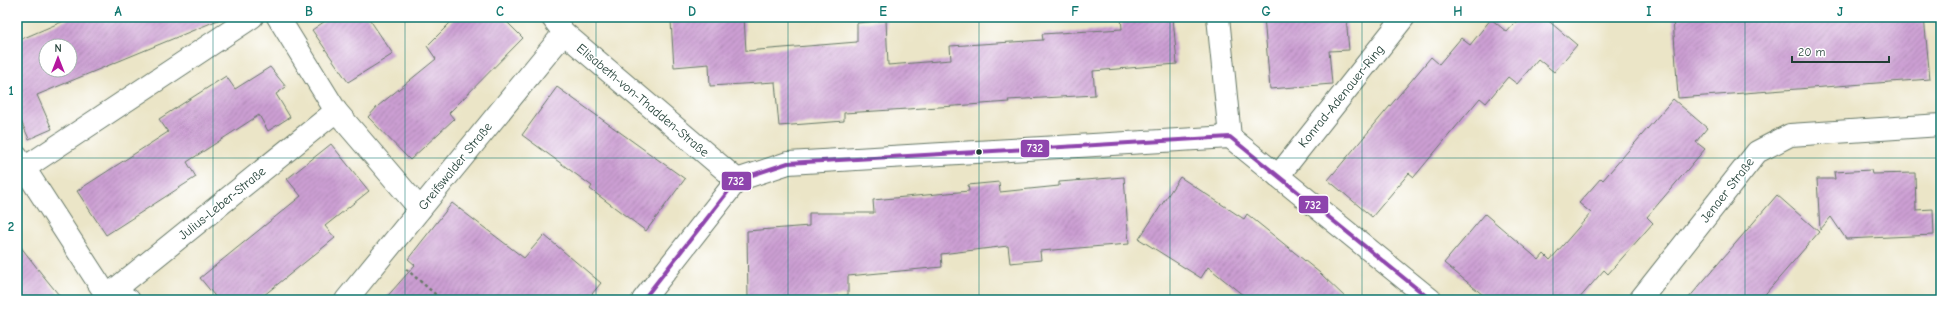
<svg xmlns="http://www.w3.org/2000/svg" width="1958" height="317" font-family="'Comic Neue',sans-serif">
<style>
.building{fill:url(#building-hatch);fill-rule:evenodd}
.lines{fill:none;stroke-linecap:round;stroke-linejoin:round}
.minor-casing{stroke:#667867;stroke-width:24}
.path{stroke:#667867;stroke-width:2.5;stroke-dasharray:3 3;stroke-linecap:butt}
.minor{stroke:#fff;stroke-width:22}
.bus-1-casing{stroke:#fff;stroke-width:7}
.bus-1{stroke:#8e44ad;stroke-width:4}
.grid{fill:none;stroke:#0f766e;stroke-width:1;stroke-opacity:0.55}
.bus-dot{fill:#1f3d34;stroke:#fff;stroke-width:1.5}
.labels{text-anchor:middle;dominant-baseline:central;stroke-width:3.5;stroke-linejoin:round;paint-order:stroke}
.street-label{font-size:13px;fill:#1f3d34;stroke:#fff}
.line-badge{stroke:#fff;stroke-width:1.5}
.badge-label{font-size:11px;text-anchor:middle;font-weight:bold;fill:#fff}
.neatline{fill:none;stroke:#0f766e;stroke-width:1.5}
.grid-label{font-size:13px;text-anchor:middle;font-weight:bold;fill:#0f766e}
</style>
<defs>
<pattern id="building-hatch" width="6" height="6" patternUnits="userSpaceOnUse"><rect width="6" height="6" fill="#cc9fd3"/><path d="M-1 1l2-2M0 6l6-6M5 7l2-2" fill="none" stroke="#a583ac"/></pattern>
</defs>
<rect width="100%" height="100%" fill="#fff"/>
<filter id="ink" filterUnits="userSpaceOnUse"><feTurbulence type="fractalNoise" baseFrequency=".025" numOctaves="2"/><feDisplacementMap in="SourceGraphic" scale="8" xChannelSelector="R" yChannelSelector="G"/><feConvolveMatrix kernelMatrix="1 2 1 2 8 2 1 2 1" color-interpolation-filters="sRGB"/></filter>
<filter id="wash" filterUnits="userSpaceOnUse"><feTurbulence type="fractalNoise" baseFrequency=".012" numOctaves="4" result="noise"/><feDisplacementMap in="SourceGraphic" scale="16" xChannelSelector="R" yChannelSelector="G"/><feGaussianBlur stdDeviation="0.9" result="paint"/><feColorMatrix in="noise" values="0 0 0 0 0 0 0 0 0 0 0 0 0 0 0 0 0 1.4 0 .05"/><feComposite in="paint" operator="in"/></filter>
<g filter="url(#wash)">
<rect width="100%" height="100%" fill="#ebe5c7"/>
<g id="blocks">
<g class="building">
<path d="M73,17H223V18L37,95L52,129L29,139L17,112V41ZM46,46H70V70H46Z"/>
<polygon points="331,17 368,17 393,54 348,82 312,30"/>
<polygon points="456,17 502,17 523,38 449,113 454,119 410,160 368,117 378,106 436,59 427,46"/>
<polygon points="725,17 744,17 746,51 857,42 857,23 886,20 888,65 951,60 950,46 1043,40 1042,34 1122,29 1121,17 1173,17 1177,64 1093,71 1095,95 1008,100 1009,102 955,106 844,113 844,121 779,126 775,82 710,86 709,64 674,67 671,21"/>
<polygon points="1264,17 1346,17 1349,50 1329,51 1332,84 1270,89"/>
<polygon points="1520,17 1544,17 1577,45 1554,72 1538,59 1517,84 1508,77 1486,103 1480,98 1414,177 1409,173 1372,217 1328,180 1431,57 1439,64 1461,38 1470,45 1491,19 1507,32"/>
<polygon points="1693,17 1924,17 1930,79 1678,98 1673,18"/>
<polygon points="270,67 286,87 276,94 290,117 268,131 259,115 187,162 196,177 106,235 77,191 168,132 159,119 182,104 226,76 235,89"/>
<polygon points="557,87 685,179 646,231 590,189 592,186 522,135"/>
<polygon points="1673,99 1707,128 1696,142 1705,149 1647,217 1653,223 1608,274 1604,270 1578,300 1489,300 1444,263 1485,214 1539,260 1544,254 1550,260 1591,213 1579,203 1601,178 1603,180"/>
<polygon points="331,144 369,191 325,226 335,238 258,300 218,300 200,278 301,196 287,179"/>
<polygon points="1871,170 1872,174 1915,173 1916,210 1933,209 1934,235 1846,239 1831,217 1820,230 1817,179 1835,179 1834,172"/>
<polygon points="1124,177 1129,244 1040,251 1041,260 1010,263 1008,246 941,254 942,267 848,276 848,295 798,300 748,300 747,231 809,226 809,213 874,213 873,200 969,191 968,185 999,182 1000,192 1059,186 1059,182"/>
<polygon points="1180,177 1244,219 1247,214 1320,273 1348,300 1249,300 1208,267 1201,278 1139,239"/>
<polygon points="1777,195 1819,232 1760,300 1687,300"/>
<polygon points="452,203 524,258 544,235 601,283 587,300 384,300 415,265 408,259"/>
<polygon points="17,242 41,273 63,300 17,300"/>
</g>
</g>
</g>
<g filter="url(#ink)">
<use href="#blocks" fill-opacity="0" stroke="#667867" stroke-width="1"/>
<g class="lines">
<g class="minor-casing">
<g id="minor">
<polyline points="278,17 336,111 420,209"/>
<polyline points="552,17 564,33 737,180"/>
<polyline points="1218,17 1230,137"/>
<polyline points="17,157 107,296 129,300"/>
<polyline points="23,169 252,17"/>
<polyline points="1278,176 1404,17"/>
<polyline points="107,296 336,111"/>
<polyline points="346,300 564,33"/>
<polyline points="643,300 737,180 788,163 1230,137 1431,300"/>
<polyline points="1640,300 1757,152 1790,135 1941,125"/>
</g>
</g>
<polyline class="path" points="406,269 442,300"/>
<use href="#minor" class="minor"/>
<g class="bus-1-casing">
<polyline id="bus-1" points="643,300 737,180 788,163 1230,137 1431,300"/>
</g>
<use href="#bus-1" class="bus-1"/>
</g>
</g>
<path class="grid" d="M213,17V300M405,17V300M596,17V300M788,17V300M979,17V300M1170,17V300M1362,17V300M1553,17V300M1745,17V300M17,158H1941"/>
<circle class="bus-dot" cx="979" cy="152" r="3.5"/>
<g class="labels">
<g class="street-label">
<text transform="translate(1341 96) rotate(-51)">Konrad-Adenauer-Ring</text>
<text transform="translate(643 100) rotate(40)">Elisabeth-von-Thadden-Straße</text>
<text transform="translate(455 166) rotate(-51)">Greifswalder Straße</text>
<text transform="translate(1727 190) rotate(-52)">Jenaer Straße</text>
<text transform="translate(222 203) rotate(-39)">Julius-Leber-Straße</text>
</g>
</g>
<g class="line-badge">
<rect x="1020" y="139" width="30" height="19" rx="4" fill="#8e44ad"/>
<rect x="721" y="171" width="31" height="20" rx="4" fill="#8e44ad"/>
<rect x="1298" y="195" width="31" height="19" rx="4" fill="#8e44ad"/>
</g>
<g class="badge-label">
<text x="1035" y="152">732</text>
<text x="736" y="185">732</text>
<text x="1313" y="209">732</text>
</g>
<rect width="1958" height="317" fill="none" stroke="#fff" stroke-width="44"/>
<g transform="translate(58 58)"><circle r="19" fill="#ffffff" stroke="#a5b1ae"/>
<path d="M0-3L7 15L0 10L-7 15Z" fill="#b5179e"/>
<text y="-6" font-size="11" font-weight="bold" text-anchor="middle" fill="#1f3d34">N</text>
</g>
<path d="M1792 56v6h97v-6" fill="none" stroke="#1f3d34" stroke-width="2"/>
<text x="1798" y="56" font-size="12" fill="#1f3d34" stroke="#ffffff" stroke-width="3" paint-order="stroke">20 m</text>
<rect x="22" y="22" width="1914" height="273" class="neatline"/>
<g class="grid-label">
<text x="118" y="16">A</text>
<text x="309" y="16">B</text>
<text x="500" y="16">C</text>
<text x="692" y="16">D</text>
<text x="883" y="16">E</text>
<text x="1075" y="16">F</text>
<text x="1266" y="16">G</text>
<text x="1458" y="16">H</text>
<text x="1649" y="16">I</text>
<text x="1840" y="16">J</text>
<text x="11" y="95">1</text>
<text x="11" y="231">2</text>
</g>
</svg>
